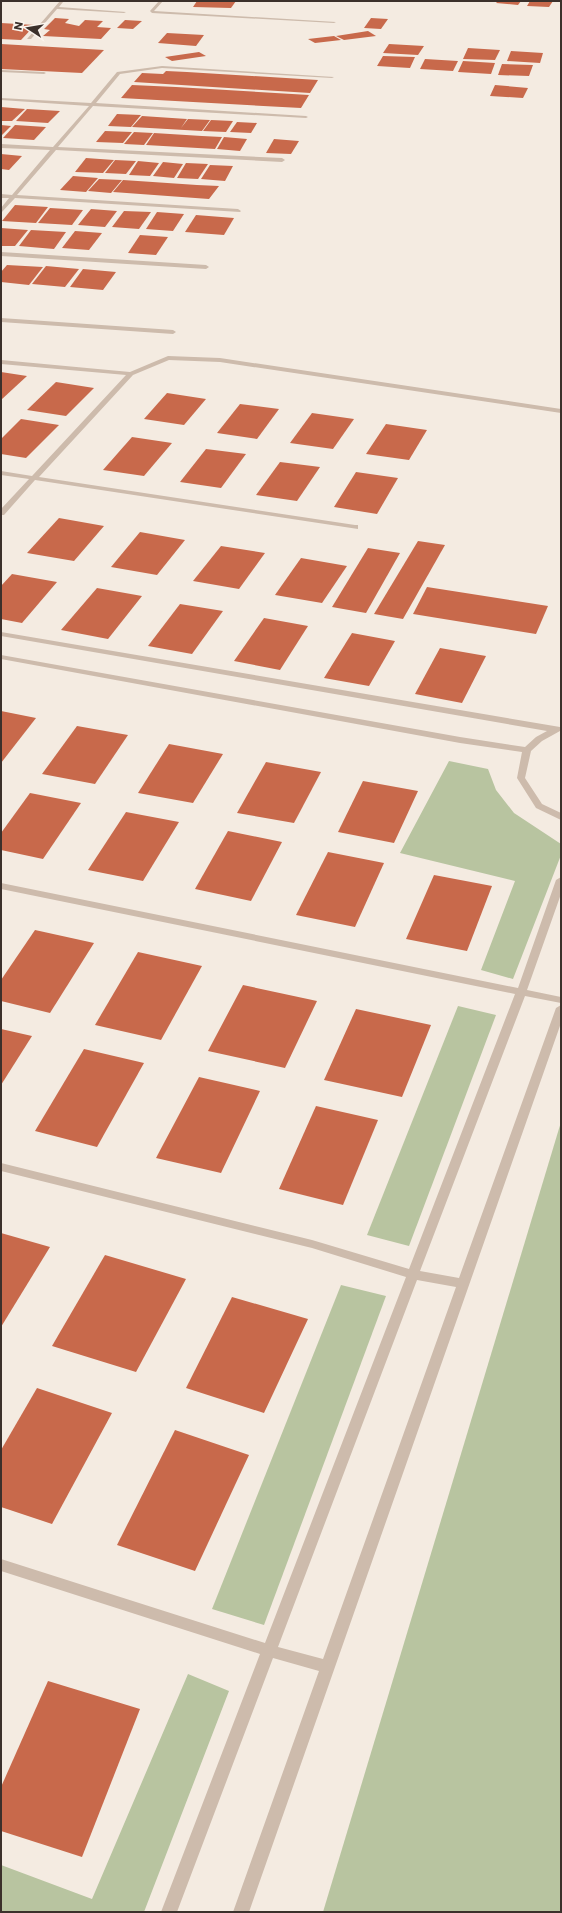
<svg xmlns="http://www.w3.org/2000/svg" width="562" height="1913" font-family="Poppins,sans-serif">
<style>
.green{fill:#b8c4a0}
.building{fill:#c8694b}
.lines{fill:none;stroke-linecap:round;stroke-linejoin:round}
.lane{fill:#cdbbac;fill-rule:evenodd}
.street{fill:#cdbbac;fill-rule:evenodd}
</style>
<rect width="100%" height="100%" fill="#f4ebe1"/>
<g class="green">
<polygon points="449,761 488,769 496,790 514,813 561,844 561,855 513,979 481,970 515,881 400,853"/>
<polygon points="458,1006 496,1015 409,1246 367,1235"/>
<polygon points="561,1122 561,1912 323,1912"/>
<polygon points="341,1285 386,1296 264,1625 212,1609"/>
<polygon points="188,1674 229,1691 144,1912 1,1912 1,1865 92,1899"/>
</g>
<g class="building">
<polygon points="197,1 236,1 231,8 193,7"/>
<polygon points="498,1 521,1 518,5 496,3"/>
<polygon points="530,1 553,1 549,7 527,6"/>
<polygon points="55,18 69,19 65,23 79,26 85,20 103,21 97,27 111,28 101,39 43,36 50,30 44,29"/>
<polygon points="371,18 388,19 381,29 364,28"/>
<polygon points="125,20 142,21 133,29 117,28"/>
<polygon points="1,23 35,25 21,40 1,39"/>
<polygon points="368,31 376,36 344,40 336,36"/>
<polygon points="167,33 204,35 196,46 158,43"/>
<polygon points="334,36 341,40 315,43 308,39"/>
<polygon points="1,44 104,50 82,73 1,69"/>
<polygon points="389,44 424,46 418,55 383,53"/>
<polygon points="468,48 500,50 495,60 463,59"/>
<polygon points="511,51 543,53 540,63 507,61"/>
<polygon points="199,52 206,56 172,61 165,57"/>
<polygon points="383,56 415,57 410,68 377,66"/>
<polygon points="425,59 458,61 453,71 420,69"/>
<polygon points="463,61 495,63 491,74 458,72"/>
<polygon points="502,64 533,65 529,76 498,75"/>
<polygon points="166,71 187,72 318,80 310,93 134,82 142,73 163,74"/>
<polygon points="132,85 176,87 309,95 301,108 121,98"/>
<polygon points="495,85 528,88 523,98 490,96"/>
<polygon points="1,107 25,109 12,121 1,121"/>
<polygon points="27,109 60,111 48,123 16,121"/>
<polygon points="117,114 141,115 131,127 108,126"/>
<polygon points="142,116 187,119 181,128 188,119 210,120 202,131 132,127"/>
<polygon points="211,120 233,121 226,132 203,131"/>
<polygon points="237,122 257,123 251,133 230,132"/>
<polygon points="1,125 11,126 1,136"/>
<polygon points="15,125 46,127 34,140 3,138"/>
<polygon points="105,131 132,132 123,143 96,142"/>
<polygon points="134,132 153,133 144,145 124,144"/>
<polygon points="154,133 202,136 222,137 215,149 146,145"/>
<polygon points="224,137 247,139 240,151 217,149"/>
<polygon points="274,139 299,141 291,154 266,153"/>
<polygon points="1,154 22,156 9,170 1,169"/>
<polygon points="86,158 114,160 103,173 75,172"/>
<polygon points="115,160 136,161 126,174 105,173"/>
<polygon points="138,161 159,163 150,176 129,175"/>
<polygon points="163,162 183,164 174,178 153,176"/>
<polygon points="186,163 208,164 198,179 177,178"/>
<polygon points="210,165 233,166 225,181 201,179"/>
<polygon points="73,176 98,178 86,192 60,190"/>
<polygon points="99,179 122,180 111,193 88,191"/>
<polygon points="123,180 197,185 219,186 209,199 113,192"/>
<polygon points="15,205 48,207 36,223 2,221"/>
<polygon points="50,208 83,210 72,225 38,223"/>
<polygon points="91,209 117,211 105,227 78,225"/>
<polygon points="124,211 151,212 139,229 112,227"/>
<polygon points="157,212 184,214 173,231 146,229"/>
<polygon points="196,215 234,218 224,235 185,232"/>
<polygon points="1,228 28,230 15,246 1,246"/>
<polygon points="31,230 66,232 54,249 19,246"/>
<polygon points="75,231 102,233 89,250 62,248"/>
<polygon points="140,235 168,237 156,255 128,253"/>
<polygon points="7,265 43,267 29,285 1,282 1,272"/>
<polygon points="46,266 79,269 65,287 32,284"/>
<polygon points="83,269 116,272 103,290 70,287"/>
<polygon points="1,372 27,376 1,400"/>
<polygon points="56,382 94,388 66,416 27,410"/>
<polygon points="167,393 206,399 184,425 144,419"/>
<polygon points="240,404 279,409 257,439 217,433"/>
<polygon points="312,413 354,419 333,449 290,443"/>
<polygon points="21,419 59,425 26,458 1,454 1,439"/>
<polygon points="386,424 427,430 409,460 366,454"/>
<polygon points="132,437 172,443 144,476 103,470"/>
<polygon points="206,449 246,454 221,488 180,482"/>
<polygon points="280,462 320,467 297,501 256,495"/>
<polygon points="356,472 398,478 377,514 334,507"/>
<polygon points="59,518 104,526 74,561 27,553"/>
<polygon points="140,532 185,540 157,575 111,567"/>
<polygon points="418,541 445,545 403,619 374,614"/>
<polygon points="221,546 265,553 239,589 193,581"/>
<polygon points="368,548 400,553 366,613 332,607"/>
<polygon points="301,558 347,566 322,603 275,595"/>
<polygon points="12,574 57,582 22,623 1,619 1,586"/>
<polygon points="427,587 548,606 536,634 413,614"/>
<polygon points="97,588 142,596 108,639 61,630"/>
<polygon points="180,604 223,611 192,654 148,646"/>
<polygon points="264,618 308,626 280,670 234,661"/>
<polygon points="352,633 395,641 369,686 324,678"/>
<polygon points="440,648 486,656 462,703 415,694"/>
<polygon points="1,711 36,718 1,763"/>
<polygon points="77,726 128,735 95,784 42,774"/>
<polygon points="169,744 223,754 193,803 138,793"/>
<polygon points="266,762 321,772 294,823 237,813"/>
<polygon points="363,781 418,791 394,843 338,832"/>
<polygon points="30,793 81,803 43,859 1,850 1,833"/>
<polygon points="126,812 179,822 143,881 88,870"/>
<polygon points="228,831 282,842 251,901 195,889"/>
<polygon points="328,852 384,863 355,927 296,915"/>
<polygon points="434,875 492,886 467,951 406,939"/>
<polygon points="35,930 94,943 50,1013 1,1001 1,980"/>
<polygon points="138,952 202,966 161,1040 95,1025"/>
<polygon points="243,985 317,1001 285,1068 208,1051"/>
<polygon points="356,1009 431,1025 402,1097 324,1080"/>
<polygon points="1,1029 32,1036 1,1085"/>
<polygon points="84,1049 144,1063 97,1147 35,1131"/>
<polygon points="199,1077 260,1091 221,1173 156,1158"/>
<polygon points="316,1106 378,1120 343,1205 279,1189"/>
<polygon points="1,1233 50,1247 1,1327"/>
<polygon points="105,1255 186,1279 136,1372 52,1346"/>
<polygon points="232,1297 308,1319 264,1413 186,1388"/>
<polygon points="37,1388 112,1413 52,1524 1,1507 1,1450"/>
<polygon points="175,1430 249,1455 195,1571 117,1545"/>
<polygon points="48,1681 140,1709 82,1857 1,1831 1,1787"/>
</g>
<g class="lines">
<g class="lane">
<polygon points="60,1 63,2 59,7 126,12 124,13 57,9 31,39 27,39"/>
<polygon points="159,1 163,1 154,11 336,22 334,23 152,13 150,11"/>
<polygon points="1,70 44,72 46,73 44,74 1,72"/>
</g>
<g class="street">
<polygon points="162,66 334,77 332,78 162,68 120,74 96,103 306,116 308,117 306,118 93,106 58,147 282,158 285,160 282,162 56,150 17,195 238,209 241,211 240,212 15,198 1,213 1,208 9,198 1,198 1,194 12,195 50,150 1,148 1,144 53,147 89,106 1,100 1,98 91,103 117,72"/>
<polygon points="1,252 206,265 209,267 206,269 1,256"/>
<polygon points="1,318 173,330 176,332 173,334 1,322"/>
<polygon points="168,356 220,358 561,409 561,413 220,362 169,360 133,375 39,477 355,525 358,525 358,529 35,480 4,515 1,515 1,509 29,479 1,475 1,471 32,476 126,375 1,364 1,360 130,372"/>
<polygon points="1,632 560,727 560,731 542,741 531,751 525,778 542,804 561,813 561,820 536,808 517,778 522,752 460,743 1,659 1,655 460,737 525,747 536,737 547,731 1,636"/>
<path d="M561,877V894L527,990L561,997V1003L525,996L420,1271L459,1278L556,1008L561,1005V1023L249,1912H233L319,1671L273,1658L177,1912H161L260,1654L1,1571V1559L265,1643L406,1277L312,1248L1,1171V1163L312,1240L409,1269L515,994L1,889V883L518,988L556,880ZM417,1280L456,1287L323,1659L278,1647Z"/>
</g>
</g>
<rect width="562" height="1913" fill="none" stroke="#3b302b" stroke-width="4"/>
<g transform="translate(28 28) rotate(282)" stroke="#fbf5ee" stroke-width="3" paint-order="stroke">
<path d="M0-3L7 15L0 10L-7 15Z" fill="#3b302b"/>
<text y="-6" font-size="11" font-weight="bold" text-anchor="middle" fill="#3b302b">N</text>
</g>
</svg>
